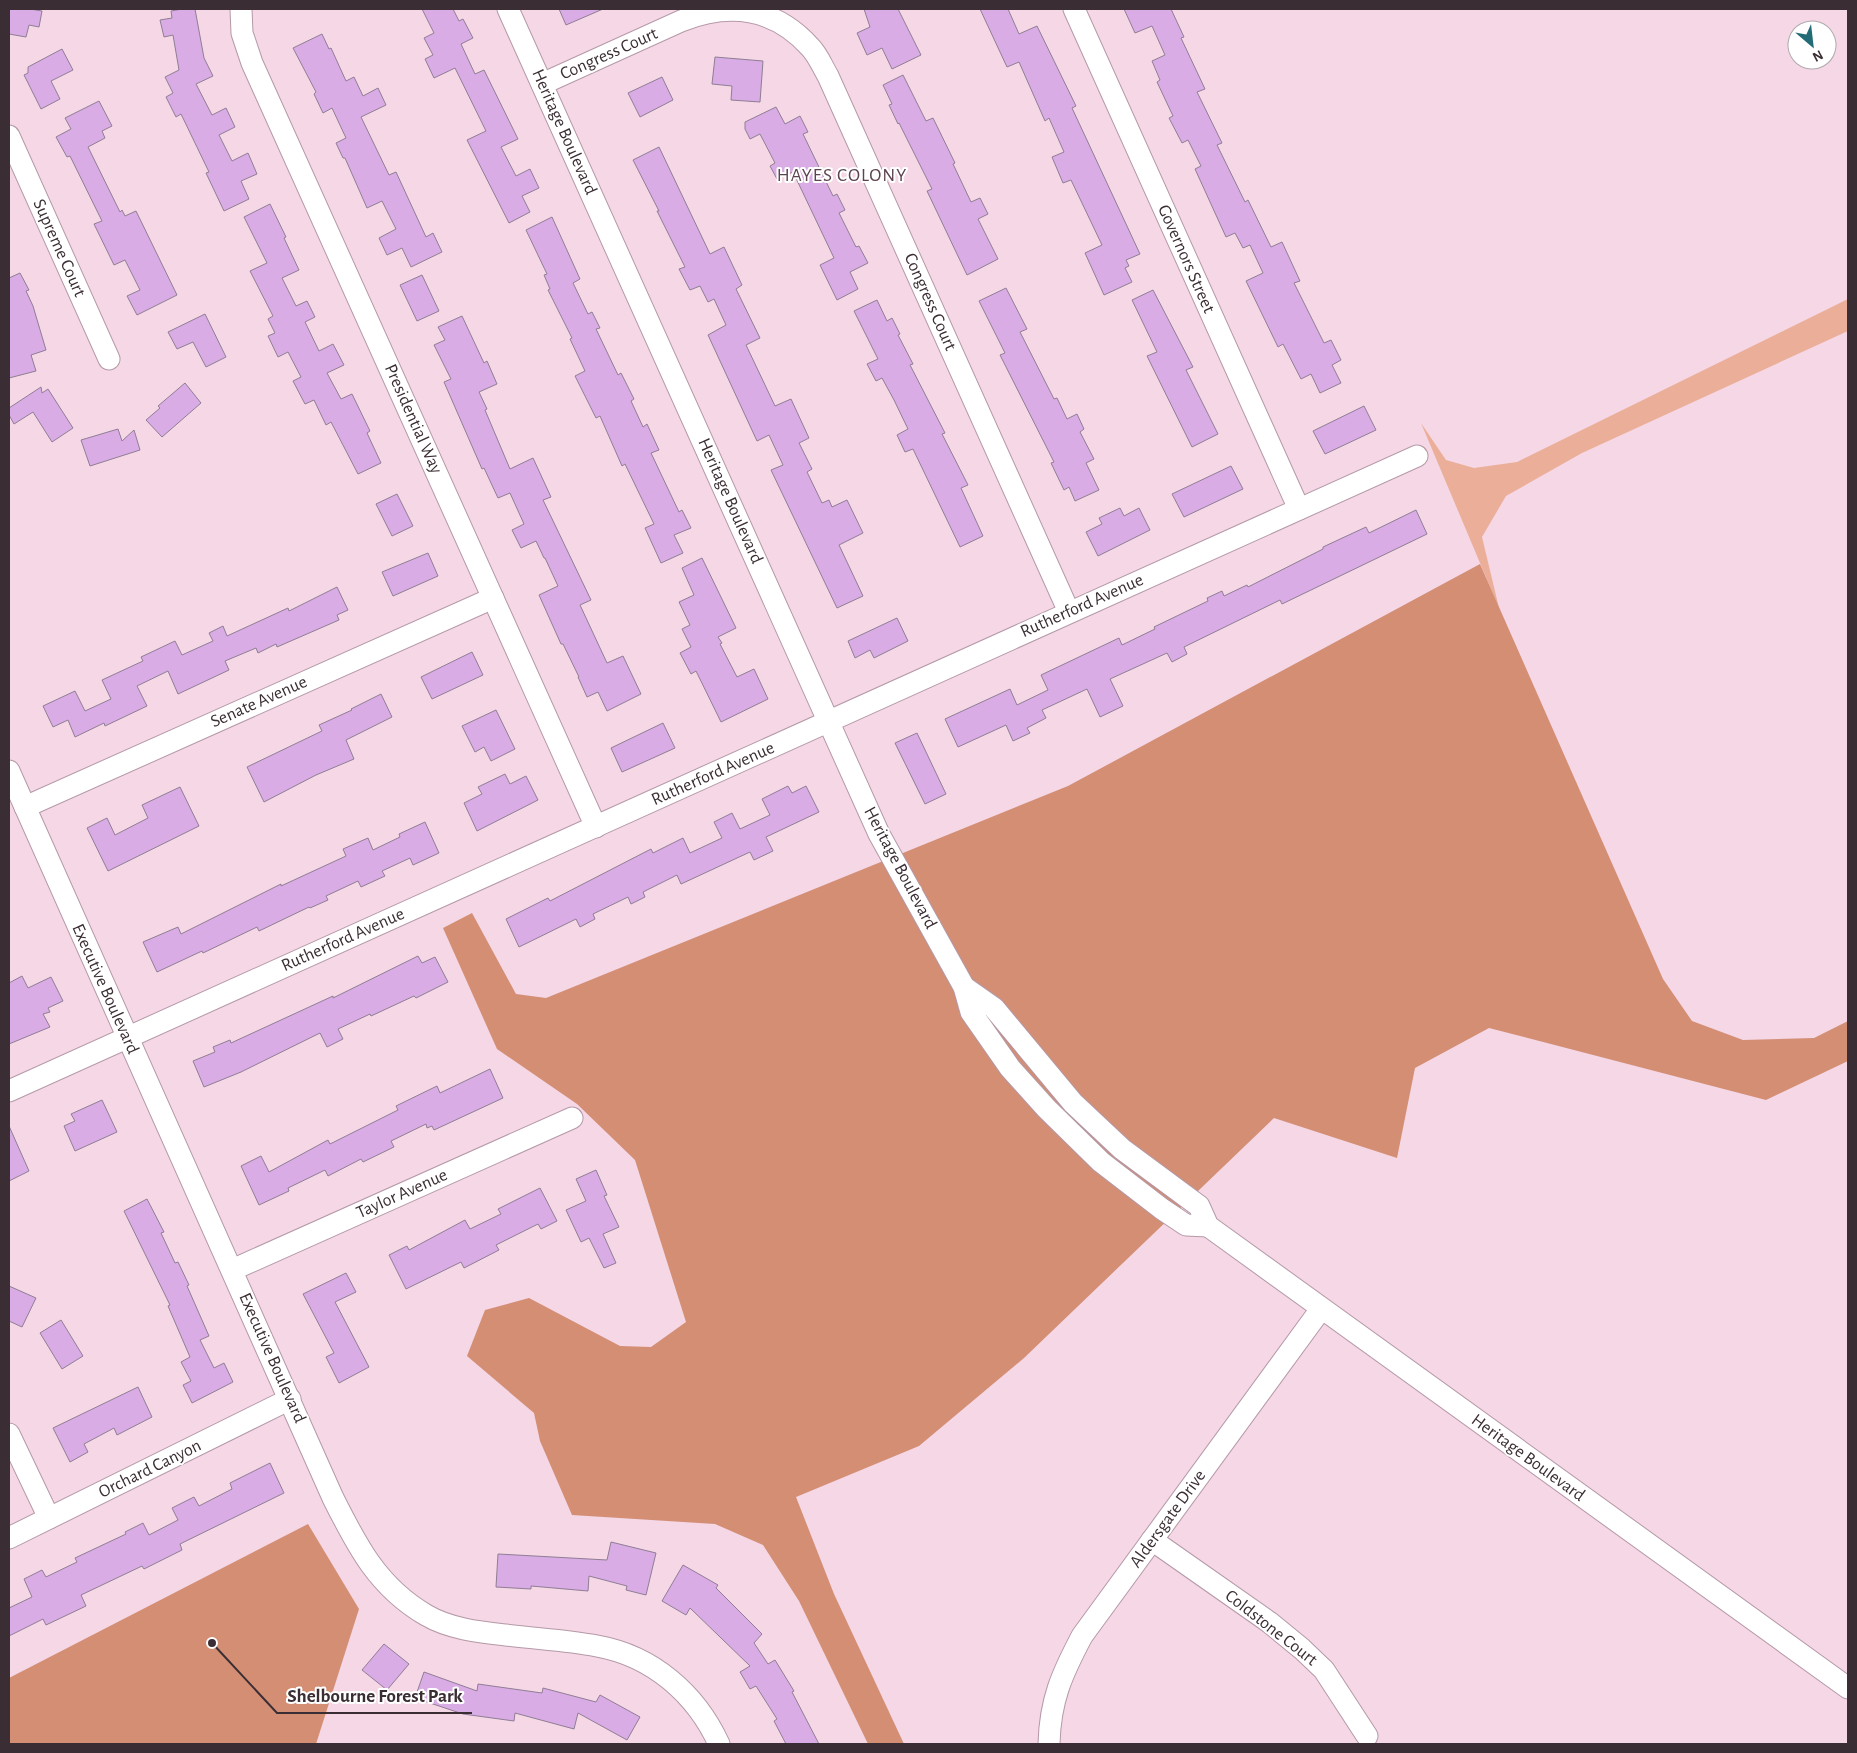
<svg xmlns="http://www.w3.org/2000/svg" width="1857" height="1753" font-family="'Alegreya Sans',sans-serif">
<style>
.green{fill:#ebaf99}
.forest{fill:#d38e74}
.building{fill:#d9ace5;stroke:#8f7e94}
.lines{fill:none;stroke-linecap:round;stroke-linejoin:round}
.minor-casing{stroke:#b599a7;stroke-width:23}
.minor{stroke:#fff;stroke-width:21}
.labels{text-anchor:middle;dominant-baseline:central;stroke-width:4;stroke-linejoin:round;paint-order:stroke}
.street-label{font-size:18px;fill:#3a2e34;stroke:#fff}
.neighbourhood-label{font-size:19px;letter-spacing:1px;fill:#5c4350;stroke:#fff}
.leader{fill:none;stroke:#3a2e34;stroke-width:2}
.callout-dot{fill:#3a2e34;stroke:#fff;stroke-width:2}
.callout-label{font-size:19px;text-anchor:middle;font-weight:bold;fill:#3a2e34;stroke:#fff;stroke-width:4;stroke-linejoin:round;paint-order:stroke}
</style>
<rect width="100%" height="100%" fill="#f5d7e6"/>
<polygon class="green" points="1848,299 1848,331 1582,453 1506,496 1482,537 1499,608 1421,423 1446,460 1474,468 1517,462"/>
<g class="forest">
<polygon points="1480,564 1663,979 1692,1021 1743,1040 1814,1038 1848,1021 1848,1061 1766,1100 1489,1028 1415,1068 1397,1158 1274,1118 1024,1358 919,1446 796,1497 834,1594 904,1744 868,1744 799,1601 763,1545 715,1524 572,1515 540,1441 534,1413 467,1356 485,1310 529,1298 620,1346 651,1347 686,1322 635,1160 577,1104 497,1049 443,928 472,913 516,994 546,998 1068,786"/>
<polygon points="308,1524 359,1609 316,1744 9,1744 9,1678"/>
</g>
<g class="building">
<polygon points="9,9 30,9 42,11 39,27 29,25 26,37 9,34"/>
<polygon points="182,9 195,9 204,58 213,76 196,84 212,115 226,108 235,127 219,135 232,161 248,153 257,174 241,181 249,199 224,211 206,173 209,172 181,114 176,117 166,97 173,93 165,77 179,70 173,35 164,37 160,20 172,18 171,11"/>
<polygon points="422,9 453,9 459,21 463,19 473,38 461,44 475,74 484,70 518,139 501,147 516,176 530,169 539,188 522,196 530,212 509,223 467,140 486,131 455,68 434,78 425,59 433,55 424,38 434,33"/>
<polygon points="559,9 603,9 566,25"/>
<polygon points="864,9 898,9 921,55 892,69 882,48 867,55 857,33 870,27"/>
<polygon points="980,9 1008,9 1019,34 1037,26 1076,106 1072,108 1140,254 1126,260 1129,266 1125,268 1132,282 1104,295 1085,253 1102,245 1071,180 1063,183 1052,157 1064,152 1049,118 1045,121 1019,62 1007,67"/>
<polygon points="1124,9 1171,9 1184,37 1181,38 1205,89 1197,92 1222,143 1217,145 1245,202 1248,200 1271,247 1282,242 1300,281 1294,283 1324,343 1331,340 1341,360 1332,365 1341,383 1320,393 1311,374 1301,379 1283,344 1278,347 1246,281 1263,273 1250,245 1243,248 1235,233 1226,237 1195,169 1201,166 1188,140 1182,143 1169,118 1173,116 1157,82 1160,80 1152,61 1165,55 1152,26 1135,33"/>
<polygon points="322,34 329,49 331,48 346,81 354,77 363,96 378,88 386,105 361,117 389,175 396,172 426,237 433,233 442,252 411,267 402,248 387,255 379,238 396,229 382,201 367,208 345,158 343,158 336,143 346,138 332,108 323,113 314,94 316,92 293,48"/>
<polygon points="62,49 73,70 51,81 60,99 41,109 24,75 28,73 28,67"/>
<polygon points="715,57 763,61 760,102 731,100 732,86 712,84"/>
<polygon points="903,75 926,121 933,118 955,163 953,164 971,202 980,198 988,214 978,219 998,259 967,275 927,191 932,189 899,123 898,124 889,105 892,104 883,85"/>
<polygon points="662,77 673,100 640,117 628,93"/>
<polygon points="99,101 112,126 102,131 105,138 88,147 120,212 122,210 125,216 136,211 177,295 137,315 127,296 140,290 125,260 114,265 94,224 102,221 70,156 67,157 56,137 71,129 65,118"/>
<polygon points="776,107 785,124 800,116 808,132 803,134 833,196 837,194 845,210 839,213 856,247 859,246 868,263 850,272 858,289 837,300 820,265 834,258 793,172 777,179 770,166 775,163 760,134 750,139 745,129 745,122"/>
<polygon points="659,147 710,254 724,247 742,285 736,289 760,338 746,345 775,406 791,399 809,438 799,443 812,469 807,472 822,503 829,500 832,507 847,500 863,533 839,545 863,596 837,608 771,470 783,465 769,435 757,441 708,335 726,325 714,299 708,302 700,286 690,290 679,269 685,267 657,211 659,211 633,160"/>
<polygon points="270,204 286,237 284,238 299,270 282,278 296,306 307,301 315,317 305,322 319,351 333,344 344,365 327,373 341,399 352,394 370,431 367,433 381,463 358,474 331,422 326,425 314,400 305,404 293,381 301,377 288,352 278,357 268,336 275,333 268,319 273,316 250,271 267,263 244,217"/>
<polygon points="552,217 580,279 573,283 588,314 592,312 600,328 596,329 618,375 621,373 634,399 631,401 643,427 647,424 659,450 651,453 679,512 682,510 691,528 674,535 683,553 661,563 645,528 654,524 625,464 622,466 600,416 596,418 575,376 585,371 570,339 572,338 548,290 550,289 544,275 547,274 526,230"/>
<polygon points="20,273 29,290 26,291 33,306 46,350 31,355 36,371 9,378 9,278"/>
<polygon points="422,275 439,311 417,321 400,285"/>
<polygon points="1006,288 1027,329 1020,332 1054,399 1057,398 1067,419 1077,414 1084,429 1080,432 1094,459 1086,463 1099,490 1075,501 1069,487 1064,490 1051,463 1054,462 1000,355 1005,353 979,301"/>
<polygon points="1153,290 1193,367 1186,370 1218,434 1192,447 1147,356 1157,352 1132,300"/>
<polygon points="877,300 887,321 892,318 900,334 898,335 913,364 910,365 945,433 942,434 968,485 961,488 983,536 960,547 913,449 905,452 897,435 908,429 894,400 882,378 876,381 867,364 878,359 854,311"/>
<polygon points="205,314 226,357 206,367 193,342 177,349 168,332"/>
<polygon points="462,316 484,363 487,361 497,384 479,392 487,409 485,410 510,469 533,458 551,497 543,500 591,600 580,605 607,663 623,656 641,694 607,711 598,692 587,697 578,677 579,677 563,644 561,644 539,595 558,586 545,558 544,558 536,541 521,548 512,530 524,524 510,493 498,498 484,468 482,469 444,382 451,379 434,345 445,340 438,327"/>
<polygon points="185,383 201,403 162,437 146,420 160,408 158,406"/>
<polygon points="41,387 42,393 48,389 73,428 52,442 33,412 14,424 9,415 9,408"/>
<polygon points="1364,406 1376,430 1325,454 1313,431"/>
<polygon points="118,429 122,441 134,430 140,450 90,466 81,440"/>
<polygon points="1231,466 1243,489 1184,517 1172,494"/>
<polygon points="397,494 413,526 392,536 376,504"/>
<polygon points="1120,508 1124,516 1139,508 1150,530 1098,556 1086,532 1102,524 1099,518"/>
<polygon points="1416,510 1427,534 1282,604 1280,600 1184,647 1187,654 1172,662 1167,653 1110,679 1123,706 1100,717 1087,689 1042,710 1046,718 1027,728 1030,733 1013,741 1006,725 958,747 945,719 1010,689 1017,705 1048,690 1041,675 1119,638 1122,645 1155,629 1154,627 1208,601 1207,598 1222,591 1224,596 1247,585 1248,587 1323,549 1323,547 1366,527 1369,533"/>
<polygon points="428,553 438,576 393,596 382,572"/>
<polygon points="702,558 736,628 718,637 722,643 720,644 737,677 754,669 768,699 721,722 696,671 691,674 680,653 691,647 682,629 690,625 679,602 694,595 682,568"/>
<polygon points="337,587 348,610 337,615 339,620 277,647 276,644 258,653 256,648 225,661 229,670 178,694 168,671 137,686 147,706 105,726 104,723 75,737 68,720 53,727 43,706 75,691 85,711 111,699 102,680 143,661 141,657 175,641 182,655 213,641 209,633 223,626 227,636 288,608 289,611"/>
<polygon points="897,618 908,641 874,658 870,650 855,658 848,641"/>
<polygon points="472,652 483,675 432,699 421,677"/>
<polygon points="381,694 392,717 346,740 354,759 316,775 264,802 247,767 322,731 319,725 352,710 351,709"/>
<polygon points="496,710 515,749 491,761 484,747 475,752 462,726"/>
<polygon points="663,723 675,748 622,772 611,748"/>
<polygon points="917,733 946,794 925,804 895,743"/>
<polygon points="505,774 510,784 526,776 538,800 477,831 464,803 482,794 478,787"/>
<polygon points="788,786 792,793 806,786 819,812 766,837 773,851 754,860 750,852 681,884 677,875 643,892 645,897 631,904 628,897 593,914 595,919 580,927 576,919 519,947 506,919 548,898 550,901 651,849 653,853 683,838 690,853 722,838 714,822 732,813 740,829 770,815 762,799"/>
<polygon points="180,787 199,826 108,871 87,828 107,818 115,835 148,818 142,805"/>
<polygon points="425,822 439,853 413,865 410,858 382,871 385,876 361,887 358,881 326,896 328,900 310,908 309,907 259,931 257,927 203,953 202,951 157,972 143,942 178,927 181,934 281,884 281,886 346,856 343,849 368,838 373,850 400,837 399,834"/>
<polygon points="418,956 422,963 435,957 448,982 416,998 414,996 371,1016 370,1014 338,1029 343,1039 327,1047 320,1033 241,1072 204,1087 193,1061 215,1052 213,1047 230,1040 231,1043 333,996 333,998"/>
<polygon points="22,976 28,988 51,977 63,1001 48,1008 50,1012 43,1014 50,1027 9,1044 9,983"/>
<polygon points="490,1069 503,1098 434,1130 432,1126 427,1128 426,1124 391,1141 394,1147 363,1162 361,1159 328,1176 325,1170 288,1188 289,1191 259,1205 241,1166 261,1156 269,1172 328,1140 330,1144 398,1110 396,1106 437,1086 440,1093"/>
<polygon points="102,1100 117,1132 75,1151 64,1126 75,1121 71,1114"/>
<polygon points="9,1126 29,1171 9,1181"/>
<polygon points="596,1170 607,1195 604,1196 619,1227 603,1234 616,1263 604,1268 589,1238 581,1242 566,1210 586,1201 576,1179"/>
<polygon points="540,1188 557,1221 541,1229 538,1224 496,1245 499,1250 464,1268 461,1262 406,1289 389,1255 407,1246 409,1250 465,1220 470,1229 501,1214 498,1209"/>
<polygon points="147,1199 164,1232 161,1233 175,1263 178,1262 189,1285 187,1286 209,1336 200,1340 214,1368 224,1363 233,1382 192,1403 183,1385 191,1381 181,1362 190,1357 168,1306 170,1305 124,1211"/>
<polygon points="346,1273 356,1292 335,1302 369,1367 339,1383 326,1357 334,1353 303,1294"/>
<polygon points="9,1286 36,1298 22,1327 9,1321"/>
<polygon points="61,1320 83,1356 62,1369 40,1333"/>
<polygon points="138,1387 152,1417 117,1435 114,1428 84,1444 88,1452 70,1462 53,1428"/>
<polygon points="270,1463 284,1493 180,1544 182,1550 144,1569 142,1566 81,1595 86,1606 46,1625 43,1619 9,1636 9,1608 32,1597 24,1579 42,1570 46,1577 77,1562 75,1558 126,1534 125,1532 143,1523 149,1535 178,1520 172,1508 194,1497 199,1506 232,1489 230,1483"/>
<polygon points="611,1542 656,1553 646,1595 626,1590 627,1586 589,1576 588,1591 531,1586 531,1589 496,1587 498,1554 607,1560"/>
<polygon points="683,1565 718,1585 716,1588 762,1634 754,1643 768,1664 775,1660 794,1691 792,1692 819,1744 786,1744 774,1721 777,1719 756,1686 750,1689 740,1672 750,1666 690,1608 686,1615 662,1601"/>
<polygon points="384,1644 409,1664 387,1690 362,1670"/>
<polygon points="424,1672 477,1691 478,1684 542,1693 543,1688 596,1702 600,1695 640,1717 627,1740 578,1713 574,1729 515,1713 514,1721 463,1714 415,1698"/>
</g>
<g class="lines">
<g class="minor-casing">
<g id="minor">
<polyline points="241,9 242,33 252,63 596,827"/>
<polyline points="508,9 879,834 964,987 971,1012 1010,1068 1046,1108 1101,1162 1162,1209 1186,1225 1208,1226"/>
<polyline points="1074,9 1299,509"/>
<path d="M542,84L681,21C729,2 774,7 810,47C818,55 822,66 828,76L1069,612"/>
<polyline points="9,136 109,359"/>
<path d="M9,771L333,1498C357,1546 378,1587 426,1615C450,1629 479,1632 506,1635C537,1639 567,1640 597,1646C653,1656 696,1694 719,1744"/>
<polyline points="25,807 493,598"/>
<polyline points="964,987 994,1008 1073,1103 1122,1149 1199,1206 1208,1226 1848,1688"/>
<polyline points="9,1091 1417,456"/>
<polyline points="232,1270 572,1118"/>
<polyline points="9,1434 49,1518"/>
<polyline points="9,1538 290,1399"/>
<polyline points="1152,1540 1269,1622 1302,1649 1324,1670 1367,1736"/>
<path d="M1049,1744C1050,1700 1062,1674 1082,1636L1321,1309"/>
</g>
</g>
<use href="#minor" class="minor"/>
</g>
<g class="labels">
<g class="street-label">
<text transform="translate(609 54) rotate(-24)">Congress Court</text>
<text transform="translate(564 132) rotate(66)">Heritage Boulevard</text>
<text transform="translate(59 248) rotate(66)">Supreme Court</text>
<text transform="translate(1186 259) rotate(66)">Governors Street</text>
<text transform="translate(930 302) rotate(66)">Congress Court</text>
<text transform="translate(413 419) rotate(66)">Presidential Way</text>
<text transform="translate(730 501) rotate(66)">Heritage Boulevard</text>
<text transform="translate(1082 606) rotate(-24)">Rutherford Avenue</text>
<text transform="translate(259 702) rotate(-24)">Senate Avenue</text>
<text transform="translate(713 774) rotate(-24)">Rutherford Avenue</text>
<text transform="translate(900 868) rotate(62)">Heritage Boulevard</text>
<text transform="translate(343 940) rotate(-24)">Rutherford Avenue</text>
<text transform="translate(105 989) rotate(66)">Executive Boulevard</text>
<text transform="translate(402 1194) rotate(-24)">Taylor Avenue</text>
<text transform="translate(272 1358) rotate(66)">Executive Boulevard</text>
<text transform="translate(1528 1458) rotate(36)">Heritage Boulevard</text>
<text transform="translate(150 1469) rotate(-26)">Orchard Canyon</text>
<text transform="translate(1168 1519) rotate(-54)">Aldersgate Drive</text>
<text transform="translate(1271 1628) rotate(38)">Coldstone Court</text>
</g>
<g class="neighbourhood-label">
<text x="842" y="175">HAYES COLONY</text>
</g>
</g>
<path class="leader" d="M212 1643L277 1713H472"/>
<circle class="callout-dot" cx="212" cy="1643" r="5"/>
<g class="callout-label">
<text x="375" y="1702">Shelbourne Forest Park</text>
</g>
<rect width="1857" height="1753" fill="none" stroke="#3a2e34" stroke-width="20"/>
<g transform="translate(1812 45) rotate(152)"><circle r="24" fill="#ffffff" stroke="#b0abae"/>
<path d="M0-4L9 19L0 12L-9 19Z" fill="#236c76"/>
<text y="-8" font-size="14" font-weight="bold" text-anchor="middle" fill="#3a2e34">N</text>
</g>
</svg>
